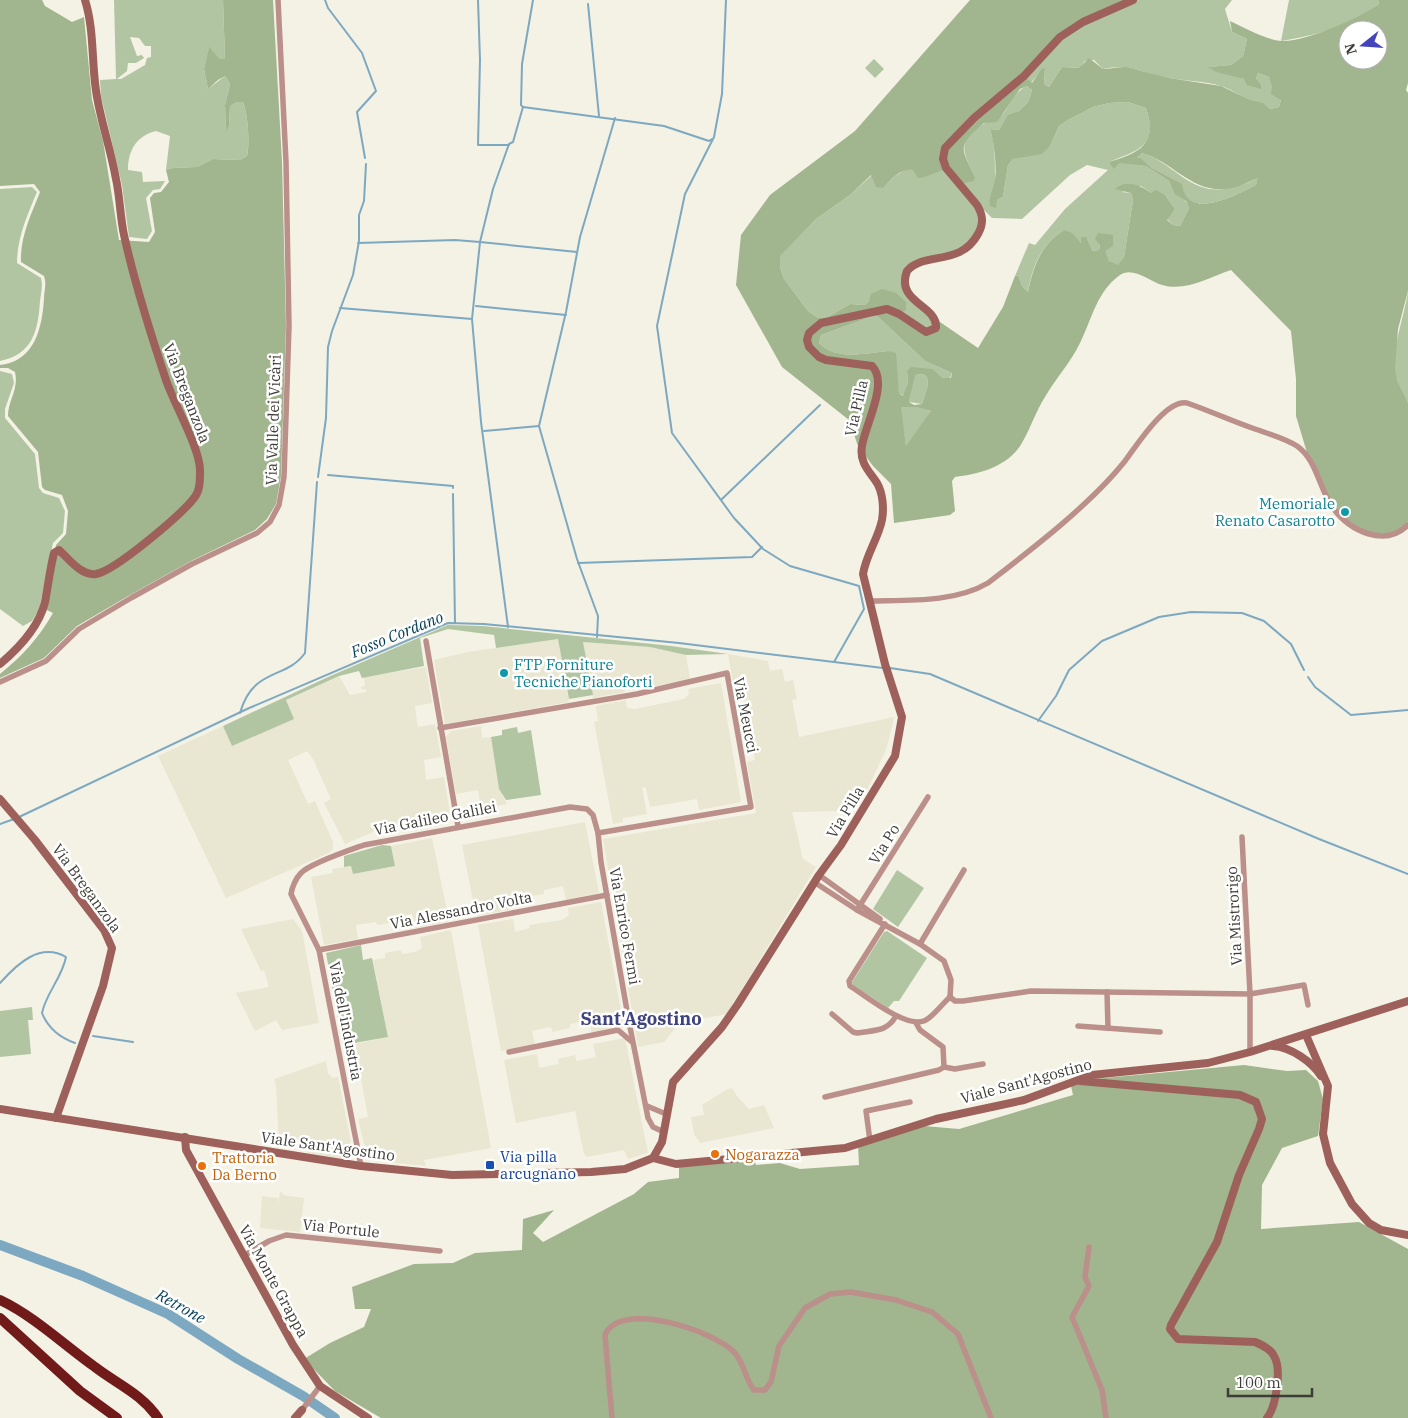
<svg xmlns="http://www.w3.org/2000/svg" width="1408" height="1418" font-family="'IBM Plex Serif',serif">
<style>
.built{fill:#e9e6d1}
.green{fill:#b2c5a2;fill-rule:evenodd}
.forest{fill:#a1b58e;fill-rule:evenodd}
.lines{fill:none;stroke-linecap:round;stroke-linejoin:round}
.stream{stroke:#7da8c2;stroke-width:2}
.river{stroke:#7da8c2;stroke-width:10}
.street{stroke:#bb8f8a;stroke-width:5.5}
.secondary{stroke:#9d605a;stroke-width:8}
.highway{stroke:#701a19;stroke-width:10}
.culture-dot{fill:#0f9aa8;stroke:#fff;stroke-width:2}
.food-dot{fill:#e8710a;stroke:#fff;stroke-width:2}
.transit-dot{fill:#1a4fb4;stroke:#fff;stroke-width:2}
.labels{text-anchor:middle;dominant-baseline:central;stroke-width:5;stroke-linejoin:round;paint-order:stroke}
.street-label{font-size:15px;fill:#3d3c36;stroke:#fff}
.culture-label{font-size:15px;fill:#0d838f;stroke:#fff;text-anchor:end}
.food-label{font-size:15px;fill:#c56008;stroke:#fff;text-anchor:start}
.transit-label{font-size:15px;fill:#164399;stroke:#fff;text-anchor:start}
.water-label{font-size:16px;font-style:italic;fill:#023d58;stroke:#fff}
.quarter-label{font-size:18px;font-weight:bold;fill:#3d437f;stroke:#fff}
</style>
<rect width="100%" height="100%" fill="#f4f2e4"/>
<g class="built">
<polygon points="558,639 569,702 445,724 434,660 468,652"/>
<polygon points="583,642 650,647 686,655 690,680 645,688 643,680 624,683 625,692 593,698"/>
<polygon points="728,654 768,661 770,671 782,669 785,682 793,680 797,699 792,700 799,737 894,717 891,731 886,750 864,796 857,791 844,811 792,812 803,859 816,867 727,1014 679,1023 664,1042 638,1047 603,839 756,813 747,762 755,760 754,755 749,740 742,741 737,718 745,716 746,712 744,697 736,699"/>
<polygon points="426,667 432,703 415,706 417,723 418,727 435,724 441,757 424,760 426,780 444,777 450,815 389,825 345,844 324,803 331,799 313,759 307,751 288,760 308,804 315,801 333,842 333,849 329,853 226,898 158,756 223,726 232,746 293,719 286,700 339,676 350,695 366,692 366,689 362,690 361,687 365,686 364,677"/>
<polygon points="721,683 741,802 699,810 697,799 650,807 646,788 642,787 647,814 623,818 623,822 613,824 594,722 598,721 596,706 626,700 627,708 635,709 684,699 689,694 688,689"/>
<polygon points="481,726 482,738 491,737 499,789 507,804 481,809 478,790 456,794 446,737 451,731"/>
<polygon points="585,822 599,893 566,900 563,886 544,890 544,894 537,895 527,897 526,893 507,897 509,910 476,916 462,845"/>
<polygon points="432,838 449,921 416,928 412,914 393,918 393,922 377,925 376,922 356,925 358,939 324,945 311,877 333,873 332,869 352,866 353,874 395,866 391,846"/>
<polygon points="601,902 624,1027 592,1034 589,1020 570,1024 570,1028 553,1032 551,1027 540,1029 532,1031 535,1045 501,1051 478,925 513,919 515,932 530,928 529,925 562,920 569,915 568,908"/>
<polygon points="293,919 302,931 319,1023 282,1030 276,1020 255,1031 236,993 269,987 264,970 261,971 241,929"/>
<polygon points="451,930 491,1148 424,1160 426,1166 376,1161 371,1159 366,1151 358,1119 368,1117 355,1044 388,1037 373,960 385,958 385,953 401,950 402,954 415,952 422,948 420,937"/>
<polygon points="625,1038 648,1153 628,1159 624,1150 587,1157 584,1154 575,1111 516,1123 504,1060 537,1054 539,1068 559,1064 558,1059 575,1055 576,1061 596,1057 593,1044"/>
<polygon points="326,1061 328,1073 333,1078 338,1077 352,1148 350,1156 345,1159 308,1153 306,1146 279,1143 276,1085 274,1079"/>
<polygon points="732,1088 737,1096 749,1109 764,1105 774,1128 700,1143 694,1134 691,1117 704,1115 702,1105 726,1090"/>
<polygon points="280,1192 283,1193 283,1195 304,1198 300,1232 260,1228 262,1196 278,1198 278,1204"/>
</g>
<g class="green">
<path d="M114,0H223L225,60L220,59L209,48L204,69L208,89L225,76L230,84L225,105L226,131L229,126L230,106L237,102H243C248,114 250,144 247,156L240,160L213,159L197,167L173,168L166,170L170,136L156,131C136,136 128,151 128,170L142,172L143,182L165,181L160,189L153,190L146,198L152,231L147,239L129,237L122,185L101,96L100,80L116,79ZM130,37L139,38L145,46H151V57L147,58L145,65L121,79H117L127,71L128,63H136L144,58L142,55L137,56Z"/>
<path d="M1139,0H1232L1225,9L1232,32L1247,39L1243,56L1231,65L1209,67L1244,79H1256L1258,73L1269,77L1281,100L1279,107L1270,109C1263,103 1257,103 1249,100C1240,96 1231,89 1221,86C1204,81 1185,81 1168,78C1146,73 1126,64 1103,69L1094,60L1085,61L1080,68L1062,67L1049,87L1044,84L1045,70L1042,69L1031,83L1026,77L1042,58L1073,30Z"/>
<path d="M1289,0H1378L1379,4C1353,25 1314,36 1281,41Z"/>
<polygon points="874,59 884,69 875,78 865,68"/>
<path d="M1027,86L1032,90L1028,102L1019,111L1008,116L999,130L990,129C995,144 995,161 995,177C996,188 992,188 997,200L1003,197L1008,165L1013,159L1034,154L1050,146L1059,126L1068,120L1093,107L1109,103L1128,102L1146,108C1159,146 1139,150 1109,162L1117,166L1120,162L1146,166L1169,181C1173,192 1185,196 1189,208L1180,226L1173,225L1167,219L1175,209L1165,195L1151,193L1141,186L1122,192L1131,193L1133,200L1124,257L1118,266L1109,261L1100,245L1099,250L1092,251L1064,230C1041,244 1032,267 1028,292L1022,286L1018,275L1015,276L1029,243L1035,245L1065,209L1108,170L1087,165L1070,175L1022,219L992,218L982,208L974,245L912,269L907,277L912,296L935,315L933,333L869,301L865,305L850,304L826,318H818L808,311L784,279L780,267V255L816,219L850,195L872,175L882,188L895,176L907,169L932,173L949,168L975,177C964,153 954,140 985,123C990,120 998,119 1002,115C1010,105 1015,91 1027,86Z"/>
<path d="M1142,153C1164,159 1180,179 1199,186C1218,194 1242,187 1259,177L1256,185C1236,195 1187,222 1181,184L1152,168L1141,158H1137Z"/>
<path d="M32,187L37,192C27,216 17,238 17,263L41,278C43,286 41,293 40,301C38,331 33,354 0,361V189Z"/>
<path d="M1408,291V403C1404,396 1398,387 1396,379C1390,349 1404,320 1408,291Z"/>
<path d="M876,315L925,361L952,373L950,378H943L938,374L907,371L908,383L904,396L899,393L897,379L888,351C866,353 836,361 819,343L821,335Z"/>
<polygon points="0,371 12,374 14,383 5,409 5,418 35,454 39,488 43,493 59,498 65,511 63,533 53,543 39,610 32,621 23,626 0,609"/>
<polygon points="923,374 927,377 928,385 922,404 909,402 914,375"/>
<polygon points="900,407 917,407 931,411 911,446 906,446"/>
<polygon points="448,625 483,626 671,646 728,654 686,655 650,647 583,642 593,695 569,699 558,639 496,648 494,635 448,629 420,638 424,666 362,678 359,671 339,676 286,700 294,719 232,746 223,726 328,677"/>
<polygon points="517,727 518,733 531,730 541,795 506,800 499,789 491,737 502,735 502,730"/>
<polygon points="382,845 391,846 395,866 353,874 351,866 344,867 344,856"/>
<polygon points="897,870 924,888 898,927 873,909"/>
<polygon points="887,931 927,958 899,1001 894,1001 888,1008 853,985 852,982 884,932"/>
<polygon points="361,945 363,960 372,958 388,1037 343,1045 326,953"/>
<polygon points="32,1007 33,1020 28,1020 31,1054 0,1057 0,1011"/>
</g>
<g class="forest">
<path d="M0,0H42L45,6L72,22L84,17L92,100L103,141L119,240L149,242L155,232L150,198L154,193L161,192L169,182L166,170L173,168L197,167L213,159L240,160L247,156C250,144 248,114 243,102H237L230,106L229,126L226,132L225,105L230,84L225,76L218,80L208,89L204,69L209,47L220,59H225L223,0H273L282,162L286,326L281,476L276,504L267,519L255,530L191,561L130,595L77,626L44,658L0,678V674C22,656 39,638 53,613L43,608L56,545L66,534L68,511L62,495L45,490L42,487L38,452L8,416C8,400 19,390 15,372L8,368H0V365C35,361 42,328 44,299C44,290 47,285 44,276L21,262C20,237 31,215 40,192L34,184L0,186Z"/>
<path d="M970,0H1139L1084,23L1061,39L1026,77L1032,83L1042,68L1045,69L1044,84L1049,87L1062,67L1079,68L1089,58L1103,69L1126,67L1169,78L1221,86L1250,100L1263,103L1270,109L1279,107L1281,100L1271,94L1272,86L1269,77L1258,73L1256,79L1261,85V89L1247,85L1244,79L1216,72L1208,67L1231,65L1243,56L1247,39L1232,32L1230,21C1245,28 1264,39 1281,41C1303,43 1362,17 1379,4L1378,0H1408V83L1406,90L1408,93V291L1398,329L1395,368L1397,381L1408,403V521L1405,528L1386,537L1354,527L1333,509L1308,456L1296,416V379L1291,331L1231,270C1210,277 1186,292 1162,285C1150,281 1132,266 1120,275C1097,291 1092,319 1080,343C1071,362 1056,378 1045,397C1036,411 1031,427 1023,441C1010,466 981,474 955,477L952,481L955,511L950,515L894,523L891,484L873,466L858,446L849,420L782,367L736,285L741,235L770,195L855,131ZM1348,30H1378V60H1348ZM1027,86L1032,90L1028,102L1019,111L1008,115L999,130L990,129C994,142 997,166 995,179C994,189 988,197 990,206L996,208L997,200L1003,197L1008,165L1013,159L1042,154L1050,146L1059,126L1068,120L1093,107L1109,103L1128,102L1146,108C1158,143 1141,153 1109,162L1114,169L1120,163L1146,166L1169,181L1175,194L1186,201L1189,208L1180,226L1173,225L1167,220L1175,209L1165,195L1156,190L1151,193C1140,185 1126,179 1115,189L1131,193L1133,200L1124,257L1118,265L1109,261L1105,251L1113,246V235L1098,233L1095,239L1100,245L1099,250L1092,251L1086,237H1081V243L1072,233L1064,230C1041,244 1033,267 1028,292L1022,286L1018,275L1015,276L1003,307L978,348L937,320L926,334L898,315L906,310V302L896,293L882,289L871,294L869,301L865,305L850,304L826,318H818L808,311L784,279L780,267V256L816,219L850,195L871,175L876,187L883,188C891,179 901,168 913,170L918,178C928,177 938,171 949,168L963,183L974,181L975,177C961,147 956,147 984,123L997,122L1020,89ZM1142,153C1172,161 1192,193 1226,189C1238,188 1248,182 1258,178L1256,185C1236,195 1187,222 1182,184L1152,168L1141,158H1137ZM876,315L925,361L952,373L951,378H943L932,369L911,367L907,371L908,383L903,396L899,393L896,353L888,351C866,353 836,361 819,343L821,335ZM923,374L927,377L928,385L922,404L914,405L909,402L915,375ZM901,407H916L931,411L906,446Z"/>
<polygon points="1244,1065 1287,1071 1306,1070 1318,1081 1323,1099 1318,1136 1282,1148 1262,1185 1261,1229 1359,1222 1408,1249 1408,1418 381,1418 335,1391 304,1359 330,1343 364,1327 371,1309 355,1309 352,1287 414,1264 453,1263 475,1253 522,1250 523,1219 554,1210 533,1233 543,1242 634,1194 648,1182 679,1178 679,1166 754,1157 756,1165 780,1163 800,1169 859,1165 858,1145 924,1126 959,1129 1073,1095 1071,1086 1094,1079"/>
</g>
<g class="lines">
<g class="stream">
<polyline points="325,0 328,8 362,53 376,91 357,112 365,158"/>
<polyline points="478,0 480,60 478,145 509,145"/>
<polyline points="533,0 522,64 521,105 523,107 664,126 709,141 712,139"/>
<polyline points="726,0 722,94 714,137 685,194 657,326 672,433 734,518 763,549 790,566 859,586 864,609 834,662 883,668"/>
<polyline points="588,4 599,116"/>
<polyline points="523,107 513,142 509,144 493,189 480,242 577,252"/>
<polyline points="476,306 566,315"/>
<polyline points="340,308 472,319 480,242 455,240 358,243"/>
<polyline points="472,319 481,422 508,627"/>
<polyline points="484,431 539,426"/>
<polyline points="328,475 453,486 453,488"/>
<polyline points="318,477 326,418 328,347 332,331 353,275 359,241 359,215 364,201 366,164"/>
<polyline points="453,494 455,623"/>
<polyline points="722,499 820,405"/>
<polyline points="578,563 752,557 762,547"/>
<polyline points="597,637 598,616 577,559 539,426 566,312 580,237 615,118"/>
<polyline points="890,668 930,674 1319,839 1408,874"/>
<polyline points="1308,677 1315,687 1351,715 1408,710"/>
<path d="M240,713C253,667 286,680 305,653L317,482"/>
<polyline points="1038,721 1056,696 1069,670 1102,641 1159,617 1191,612 1242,613 1264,621 1291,644 1304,670"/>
<polyline points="19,817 247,709 448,623 484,624 679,643 834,662"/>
<polyline points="0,824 14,819"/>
<path d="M0,983C17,964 40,942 66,957C62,978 46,993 42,1013C48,1028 61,1038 75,1043"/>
<polyline points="93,1036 133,1042"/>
</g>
<polyline class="river" points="0,1245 83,1276 168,1314 238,1359 303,1396 335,1418"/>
<g class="street">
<path d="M869,601C907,600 954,603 988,583C1032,549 1091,504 1125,461C1137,445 1166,399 1187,403C1210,411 1232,421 1255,429C1269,434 1284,438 1297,446C1317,460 1319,489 1333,508C1350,531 1385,548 1408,525"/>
<polyline points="426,641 458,826"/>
<polyline points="0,682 46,661 79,629 131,598 192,564 257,533 270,522 279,505 284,477 289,326 286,162 278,0"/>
<polyline points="440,728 637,694 727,673 751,807 598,833"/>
<polyline points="1242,837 1250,994 1304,985 1308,1005"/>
<polyline points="819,875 880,919"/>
<polyline points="814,882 857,910 920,944 944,961 951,980 950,997"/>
<polyline points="857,910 928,797"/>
<path d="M885,924L849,981L850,986C866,996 905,1028 924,1021C932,1018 942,1004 950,997"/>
<polyline points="920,944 964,870"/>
<polyline points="319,950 607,895"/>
<polyline points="1107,992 1108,1028"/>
<polyline points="950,997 955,1001 963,1001 1031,991 1250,994 1250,1052"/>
<path d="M832,1014L853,1032L857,1033C875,1030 887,1032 896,1016"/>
<polyline points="1078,1026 1160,1032"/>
<polyline points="509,1052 618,1030 632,1042"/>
<polyline points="944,1067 955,1069 983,1064"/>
<polyline points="825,1097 939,1070 944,1067 943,1047 920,1030 916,1023"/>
<polyline points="647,1106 666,1114"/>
<polyline points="870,1141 866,1111 910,1102"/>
<path d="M361,1166L319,950L291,894C292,887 296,878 301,873C311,863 350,850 364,845L570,807L587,809L593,815L598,833L601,862L629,1022L648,1118L653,1127L664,1132"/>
<polyline points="1089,1247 1085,1277 1089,1286 1072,1317 1102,1390 1106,1418"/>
<polyline points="245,1255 269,1241 286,1235 440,1251"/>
<polyline points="302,1410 320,1386"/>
<path d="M612,1418L605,1335C620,1299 714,1331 734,1352C744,1362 745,1379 754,1390H765L771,1382L779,1346L805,1308L830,1294L851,1292L896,1300L932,1312L958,1334L991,1418"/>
</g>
<g class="secondary">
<path d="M0,664C19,648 39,627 45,602C48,586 50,569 54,553L59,550C69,559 81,576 96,574C115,571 182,514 194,498C200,491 200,481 200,472C201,450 174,404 166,380C150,332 135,285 124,235C120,216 120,197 116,179C111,151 102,125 97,97C91,65 95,32 85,0"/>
<polyline points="0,799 35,840 104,930 112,948 103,986 56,1118"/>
<polyline points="1306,1035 1328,1086 1323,1134 1330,1163 1352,1204 1369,1223 1381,1230 1408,1235"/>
<path d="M1273,1046C1291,1047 1312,1062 1321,1076"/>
<path d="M1080,1081L1240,1095L1256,1102L1262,1119L1259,1129L1239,1175L1217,1242L1171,1325L1170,1329L1178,1339L1255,1342C1262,1345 1271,1349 1274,1356C1282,1369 1276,1407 1267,1418"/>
<path d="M0,1109L361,1166L452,1175L591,1172L625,1169L653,1158L662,1142L673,1082L722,1027L738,1004L819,875L841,845L895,756L902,717L885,664L863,574C866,555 878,539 882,520C884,509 883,493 877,483C869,471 859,462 862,446C865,425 889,383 872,366L826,360L819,357L809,347L807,340L809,333L821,323L887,309L899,314L926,332L936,328C938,305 895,303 907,271C924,251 960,267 978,234C984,223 983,215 977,205L946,168L943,159L945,148L974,118L1024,76L1060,37L1083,22L1133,0"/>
<polyline points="185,1137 186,1150 293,1345 320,1386 368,1418"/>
<polyline points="653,1158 676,1164 845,1148 936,1119 1024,1100 1092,1075 1208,1063 1250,1052 1408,1001"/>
<polyline points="295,1418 302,1410"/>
</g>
<g class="highway">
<path d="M0,1300C34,1316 64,1345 95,1367C117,1384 142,1394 158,1418"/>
<polyline points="0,1318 80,1391 117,1418"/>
</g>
</g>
<g class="culture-dot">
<circle cx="1345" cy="512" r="5"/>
<circle cx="504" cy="673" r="5"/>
</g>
<g class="food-dot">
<circle cx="715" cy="1154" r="5"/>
<circle cx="202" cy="1166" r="5"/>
</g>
<rect class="transit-dot" x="485" y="1160" width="10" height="10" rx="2.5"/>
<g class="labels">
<g class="street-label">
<text transform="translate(187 393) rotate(69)">Via Breganzola</text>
<text transform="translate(856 408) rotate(-77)">Via Pilla</text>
<text transform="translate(273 420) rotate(-88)">Via Valle dei Vicàri</text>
<text transform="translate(746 715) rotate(79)">Via Meucci</text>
<text transform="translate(845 812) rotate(-59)">Via Pilla</text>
<text transform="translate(435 818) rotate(-11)">Via Galileo Galilei</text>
<text transform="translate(884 844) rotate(-58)">Via Po</text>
<text transform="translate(87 888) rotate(54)">Via Breganzola</text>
<text transform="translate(461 910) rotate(-11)">Via Alessandro Volta</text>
<text transform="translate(1234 916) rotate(-93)">Via Mistrorigo</text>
<text transform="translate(625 926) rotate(80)">Via Enrico Fermi</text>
<text transform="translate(346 1021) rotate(79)">Via dell'industria</text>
<text transform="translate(1026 1081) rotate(-15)">Viale Sant'Agostino</text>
<text transform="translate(328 1146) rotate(8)">Viale Sant'Agostino</text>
<text transform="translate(341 1228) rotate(6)">Via Portule</text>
<text transform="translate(274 1281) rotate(61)">Via Monte Grappa</text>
</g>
<g class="culture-label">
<text x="1335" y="503">Memoriale<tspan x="1335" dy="17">Renato Casarotto</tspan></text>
<text x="514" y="664" text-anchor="start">FTP Forniture<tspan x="514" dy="17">Tecniche Pianoforti</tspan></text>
</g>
<g class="food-label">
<text x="725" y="1154">Nogarazza</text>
<text x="212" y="1157">Trattoria<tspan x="212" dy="17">Da Berno</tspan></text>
</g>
<g class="transit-label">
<text x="500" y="1156">Via pilla<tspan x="500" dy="17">arcugnano</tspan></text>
</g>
<g class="water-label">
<text transform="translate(397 634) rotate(-22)">Fosso Cordano</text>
<text transform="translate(181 1306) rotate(29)">Retrone</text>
</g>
<g class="quarter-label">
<text x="641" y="1018">Sant'Agostino</text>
</g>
</g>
<g transform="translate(1363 45) rotate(253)"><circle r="24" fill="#ffffff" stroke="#b1b1af"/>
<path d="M0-4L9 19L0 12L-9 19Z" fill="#4445ba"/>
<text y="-8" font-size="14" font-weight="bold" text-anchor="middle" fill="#3d3c36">N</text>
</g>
<path d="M1228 1388v8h84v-8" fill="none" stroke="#3d3c36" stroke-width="2.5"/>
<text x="1236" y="1388" font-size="15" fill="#3d3c36" stroke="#ffffff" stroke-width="4" paint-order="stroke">100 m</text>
</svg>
